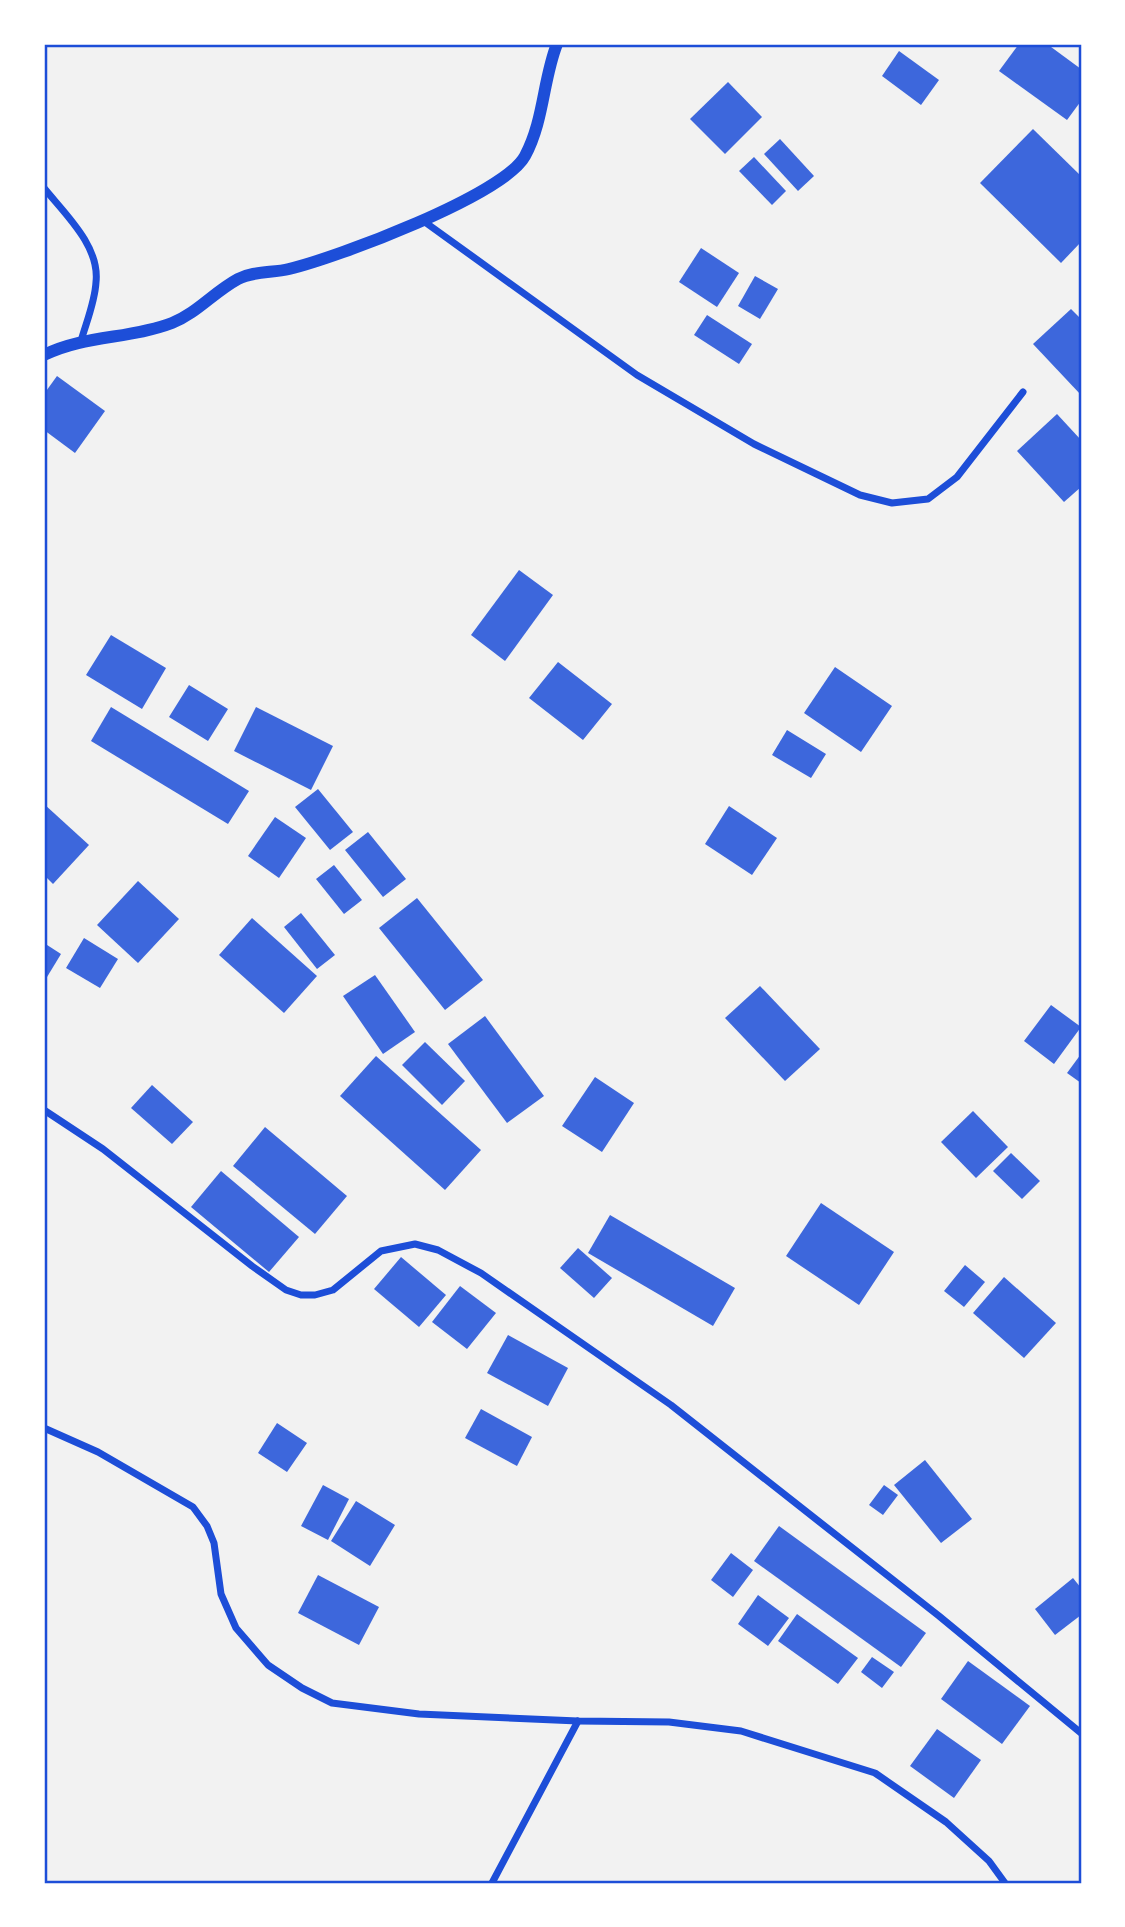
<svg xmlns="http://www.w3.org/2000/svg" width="1125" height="1927" font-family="'Space Grotesk',sans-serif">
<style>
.building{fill:#3d67dc}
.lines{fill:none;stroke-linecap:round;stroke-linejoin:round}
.minor{stroke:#1d4ed8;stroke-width:7}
.tertiary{stroke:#1d4ed8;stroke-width:12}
.neatline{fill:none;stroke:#1d4ed8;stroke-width:2.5}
</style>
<rect width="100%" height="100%" fill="#f2f2f2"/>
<g class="building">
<polygon points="1019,44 1047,44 1081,69 1081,101 1067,120 999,71"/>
<polygon points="899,51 939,80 921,105 882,76"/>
<polygon points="728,82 762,117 725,154 690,119"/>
<polygon points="1033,129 1081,176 1081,242 1061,263 980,183"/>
<polygon points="780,139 814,176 798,191 764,154"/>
<polygon points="754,157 786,191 772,205 739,171"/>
<polygon points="701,248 739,273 717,307 679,282"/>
<polygon points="755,276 778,289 760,319 738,306"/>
<polygon points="1071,309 1081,319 1081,395 1033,344"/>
<polygon points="707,315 752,344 739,364 694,335"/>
<polygon points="57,376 105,411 75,453 44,430 44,394"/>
<polygon points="1057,414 1081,440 1081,487 1064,502 1017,451"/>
<polygon points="519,570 553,595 505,661 471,635"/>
<polygon points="111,635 166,668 142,709 86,675"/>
<polygon points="558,662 612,704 583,740 529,698"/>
<polygon points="835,667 892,706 861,752 804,713"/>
<polygon points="189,685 228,709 208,741 169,717"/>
<polygon points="111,707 249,791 228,824 91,741"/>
<polygon points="256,707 333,746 311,790 234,751"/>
<polygon points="787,730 826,754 811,778 772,755"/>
<polygon points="318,789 353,832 330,850 295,807"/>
<polygon points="44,804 89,845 53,884 44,875"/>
<polygon points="729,806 777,838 752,875 705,844"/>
<polygon points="275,817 306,838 279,878 248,856"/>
<polygon points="368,832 406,879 383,897 345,850"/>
<polygon points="334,865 362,900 344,914 316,879"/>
<polygon points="138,881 179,919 138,963 97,925"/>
<polygon points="417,898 483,980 445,1010 379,928"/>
<polygon points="301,913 335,955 317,969 284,927"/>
<polygon points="252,918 317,976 284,1013 219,955"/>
<polygon points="84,938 118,959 100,988 66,968"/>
<polygon points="44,943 61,954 44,982"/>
<polygon points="375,975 415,1032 383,1054 343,996"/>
<polygon points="760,986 820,1049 785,1081 725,1018"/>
<polygon points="1051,1005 1081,1027 1054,1064 1024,1041"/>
<polygon points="485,1016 544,1096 507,1123 448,1044"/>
<polygon points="425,1042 465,1081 442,1105 402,1065"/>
<polygon points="1081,1054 1081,1083 1067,1073"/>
<polygon points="376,1056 481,1150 445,1190 340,1096"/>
<polygon points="595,1077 634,1103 602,1152 562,1126"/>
<polygon points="152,1085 193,1122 172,1144 131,1108"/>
<polygon points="973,1111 1008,1147 976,1178 941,1142"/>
<polygon points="265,1127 347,1196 315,1234 233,1166"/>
<polygon points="1011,1153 1040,1181 1022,1199 993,1171"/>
<polygon points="221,1171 299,1237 269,1272 191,1207"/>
<polygon points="821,1203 894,1252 859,1305 786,1256"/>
<polygon points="610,1215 735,1288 713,1326 588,1253"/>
<polygon points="578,1248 612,1278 594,1298 560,1268"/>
<polygon points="401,1257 446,1295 419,1327 374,1289"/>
<polygon points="965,1265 985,1282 964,1307 944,1291"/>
<polygon points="1004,1277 1056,1323 1024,1358 973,1313"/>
<polygon points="460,1286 496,1313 467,1349 432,1322"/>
<polygon points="508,1335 568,1368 548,1406 487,1373"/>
<polygon points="481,1409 532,1437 517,1466 465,1438"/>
<polygon points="277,1423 307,1443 287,1472 258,1453"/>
<polygon points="925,1460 972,1519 941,1543 894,1485"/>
<polygon points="323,1485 349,1499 328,1540 301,1526"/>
<polygon points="884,1485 898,1495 883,1515 869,1505"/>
<polygon points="356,1501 395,1525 370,1566 331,1541"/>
<polygon points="779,1526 926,1633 901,1667 754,1561"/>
<polygon points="731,1553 753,1570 733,1597 711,1580"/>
<polygon points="318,1575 379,1607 359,1645 298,1613"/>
<polygon points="1073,1578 1081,1588 1081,1615 1055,1635 1035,1609"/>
<polygon points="758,1595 789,1618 768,1646 738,1624"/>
<polygon points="797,1614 858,1658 838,1684 778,1641"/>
<polygon points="872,1657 894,1672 882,1688 861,1672"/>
<polygon points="968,1661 1030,1706 1002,1744 941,1699"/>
<polygon points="937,1729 981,1760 954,1798 910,1766"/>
</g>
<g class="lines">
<g class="minor">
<path d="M44,188C65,214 100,246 96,282C95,302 86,323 81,341"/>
<polyline points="422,220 637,375 754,444 860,495 892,503 928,499 957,477 1023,392"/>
<polyline points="44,1110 103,1149 252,1266 286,1290 301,1295 315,1295 333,1290 381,1251 415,1244 438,1250 481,1273 671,1405 939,1616 1081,1733"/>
<polyline points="44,1428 98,1452 193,1507 207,1526 214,1543 221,1594 236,1628 268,1665 302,1688 332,1703 419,1714 578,1721 669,1722 741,1731 875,1773 946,1822 989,1861 1005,1883"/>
<polyline points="492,1883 578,1721"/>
</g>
<path class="tertiary" d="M44,355C84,335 130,339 172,323C197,313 214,292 238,279C253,271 273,273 289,269C336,258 504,195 525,156C544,121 543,79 557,44"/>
</g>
<rect width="1125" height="1927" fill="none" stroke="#ffffff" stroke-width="91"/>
<rect x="46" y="46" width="1034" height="1836" class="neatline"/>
</svg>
